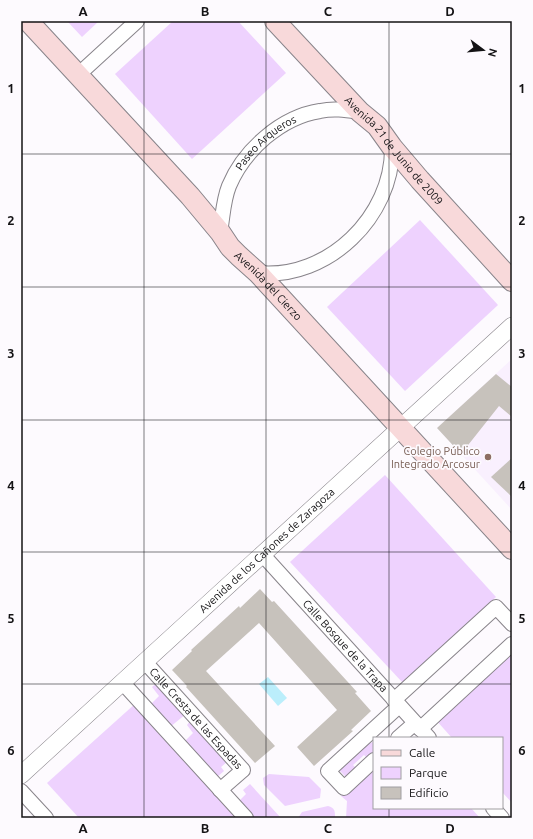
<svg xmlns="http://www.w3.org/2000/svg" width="533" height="839" font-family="Ubuntu,sans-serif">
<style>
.built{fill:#f9f0fe}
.green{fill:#eed2fe}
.water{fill:#bbeefb}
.building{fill:#c7c2bc}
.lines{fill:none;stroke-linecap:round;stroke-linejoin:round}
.minor-casing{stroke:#88848a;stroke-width:16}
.tertiary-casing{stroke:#88848a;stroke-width:18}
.secondary-casing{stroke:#88848a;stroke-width:22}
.minor{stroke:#fff;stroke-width:14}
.tertiary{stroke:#fff;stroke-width:17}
.secondary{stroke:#f8d9da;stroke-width:20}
.grid{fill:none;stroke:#141315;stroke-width:1;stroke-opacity:0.55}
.education-dot{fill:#8d6e63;stroke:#fdfafe;stroke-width:1.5}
.labels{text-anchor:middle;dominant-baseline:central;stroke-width:3.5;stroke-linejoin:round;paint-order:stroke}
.street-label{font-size:11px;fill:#141315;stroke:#fdfafe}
.education-label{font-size:11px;fill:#785e54;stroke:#fdfafe;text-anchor:end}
.neatline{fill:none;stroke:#141315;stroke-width:1.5}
.grid-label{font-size:13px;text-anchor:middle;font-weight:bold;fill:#141315}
</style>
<rect width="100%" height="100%" fill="#fdfafe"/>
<polygon class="built" points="512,359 512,510 437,428"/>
<g class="green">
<polygon points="67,21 99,21 82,37"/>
<polygon points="173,21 238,21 286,73 192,159 115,74"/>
<polygon points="420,220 498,305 405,391 327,307"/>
<polygon points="385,475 496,597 403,683 290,562"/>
<polygon points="512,650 512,803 502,792 502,738 452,738 436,720"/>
<polygon points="157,683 186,714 170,727 150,705 159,696 152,687"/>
<polygon points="136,703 240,818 79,818 47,783"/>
<polygon points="191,720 227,762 221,767 224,771 216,778 184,742 193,733 187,725"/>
<polygon points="368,740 371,743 374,741 374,751 367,758 364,755 353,765 356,768 346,777 337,768"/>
<polygon points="374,766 374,808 471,808 480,818 346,818 347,801 341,796"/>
<polygon points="269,774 309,777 321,789 320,798 285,806 264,785 263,778"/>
<polygon points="250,784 281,818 254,818 239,801 246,794 243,790"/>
<path d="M328,806C335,808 335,811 335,818H298L302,812Z"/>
</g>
<polygon class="water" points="268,677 287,698 278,706 259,684"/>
<g class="building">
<polygon points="496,374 512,387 512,417 499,406 461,454 437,428"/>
<polygon points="512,458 512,497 491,477"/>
<polygon points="260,589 272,602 274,601 357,692 355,693 371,711 351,730 353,731 314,766 297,747 337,710 259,623 206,671 275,746 255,763 186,687 187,686 172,670 192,651 191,650 239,606 240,608"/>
</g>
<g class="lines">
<g class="minor-casing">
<g id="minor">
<polyline points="78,75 137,21"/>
<path id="s1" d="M220,232C223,216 223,201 229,186C244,150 281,117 320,111C334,108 346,110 360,112"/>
<path d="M258,273C328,280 393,216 392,147"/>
<path id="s2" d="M262,554L429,738"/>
<path id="s3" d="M145,662L243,770L220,790"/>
<polyline points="122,682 246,818"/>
<polyline points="394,700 496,607 512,624"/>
<polyline points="420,729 512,644"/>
<polyline points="398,738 415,723"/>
<polyline points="374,760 344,788 328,771 399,706"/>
<polyline points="21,791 46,818"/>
<polyline points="493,808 502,818"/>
</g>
</g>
<g class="tertiary-casing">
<g id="tertiary">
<path id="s4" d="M21,775L512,326"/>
</g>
</g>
<g class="secondary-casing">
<g id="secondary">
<path id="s5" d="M28,21L190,196L220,232L230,247L239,256L258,273L512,549"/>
<path id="s6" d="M275,21L360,112L377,126L392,147L420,180L512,281"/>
</g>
</g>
<use href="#minor" class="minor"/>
<use href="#tertiary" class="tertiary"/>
<use href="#secondary" class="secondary"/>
</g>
<path class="grid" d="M144,21V818M266,21V818M389,21V738M21,154H512M21,287H512M21,420H512M21,552H512M21,684H512M389,808V818"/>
<circle class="education-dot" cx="488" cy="457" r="4"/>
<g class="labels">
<g class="street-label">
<text stroke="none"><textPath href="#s1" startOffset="105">Paseo Arqueros</textPath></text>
<text stroke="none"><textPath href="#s6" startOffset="176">Avenida 21 de Junio de 2009</textPath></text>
<text stroke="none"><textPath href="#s5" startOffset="358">Avenida del Cierzo</textPath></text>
<text stroke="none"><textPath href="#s4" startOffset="333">Avenida de los Cañones de Zaragoza</textPath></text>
<text stroke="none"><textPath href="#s2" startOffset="124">Calle Bosque de la Trapa</textPath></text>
<text stroke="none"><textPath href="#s3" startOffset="76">Calle Cresta de las Espadas</textPath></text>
</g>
<g class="education-label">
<text x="480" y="451">Colegio Público<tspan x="480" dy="13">Integrado Arcosur</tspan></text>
</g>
</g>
<rect width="533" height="839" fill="none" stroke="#fdfafe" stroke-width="44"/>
<rect x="373" y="737" width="130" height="72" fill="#fdfafe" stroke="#a09ea1"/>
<rect x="381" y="750" width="20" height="6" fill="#f8d9da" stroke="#a09ea1"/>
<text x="409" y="757" font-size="12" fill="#141315">Calle</text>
<rect x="381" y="767" width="20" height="12" fill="#eed2fe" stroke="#a09ea1"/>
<text x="409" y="777" font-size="12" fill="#141315">Parque</text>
<rect x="381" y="787" width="20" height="12" fill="#c7c2bc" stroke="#a09ea1"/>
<text x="409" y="797" font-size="12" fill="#141315">Edificio</text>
<g transform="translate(483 50) rotate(106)" stroke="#fdfafe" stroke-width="3" paint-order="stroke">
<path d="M0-3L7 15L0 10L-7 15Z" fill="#141315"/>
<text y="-6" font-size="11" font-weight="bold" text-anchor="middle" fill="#141315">N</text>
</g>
<rect x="22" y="22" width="489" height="795" class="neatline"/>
<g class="grid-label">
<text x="83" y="16">A</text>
<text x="205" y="16">B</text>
<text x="328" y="16">C</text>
<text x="450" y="16">D</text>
<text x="11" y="93">1</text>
<text x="522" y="93">1</text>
<text x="11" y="225">2</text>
<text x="522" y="225">2</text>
<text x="11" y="358">3</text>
<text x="522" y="358">3</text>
<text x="11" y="490">4</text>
<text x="522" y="490">4</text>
<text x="11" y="623">5</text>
<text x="522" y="623">5</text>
<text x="11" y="755">6</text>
<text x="522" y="755">6</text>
<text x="83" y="833">A</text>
<text x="205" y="833">B</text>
<text x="328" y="833">C</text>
<text x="450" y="833">D</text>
</g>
</svg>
